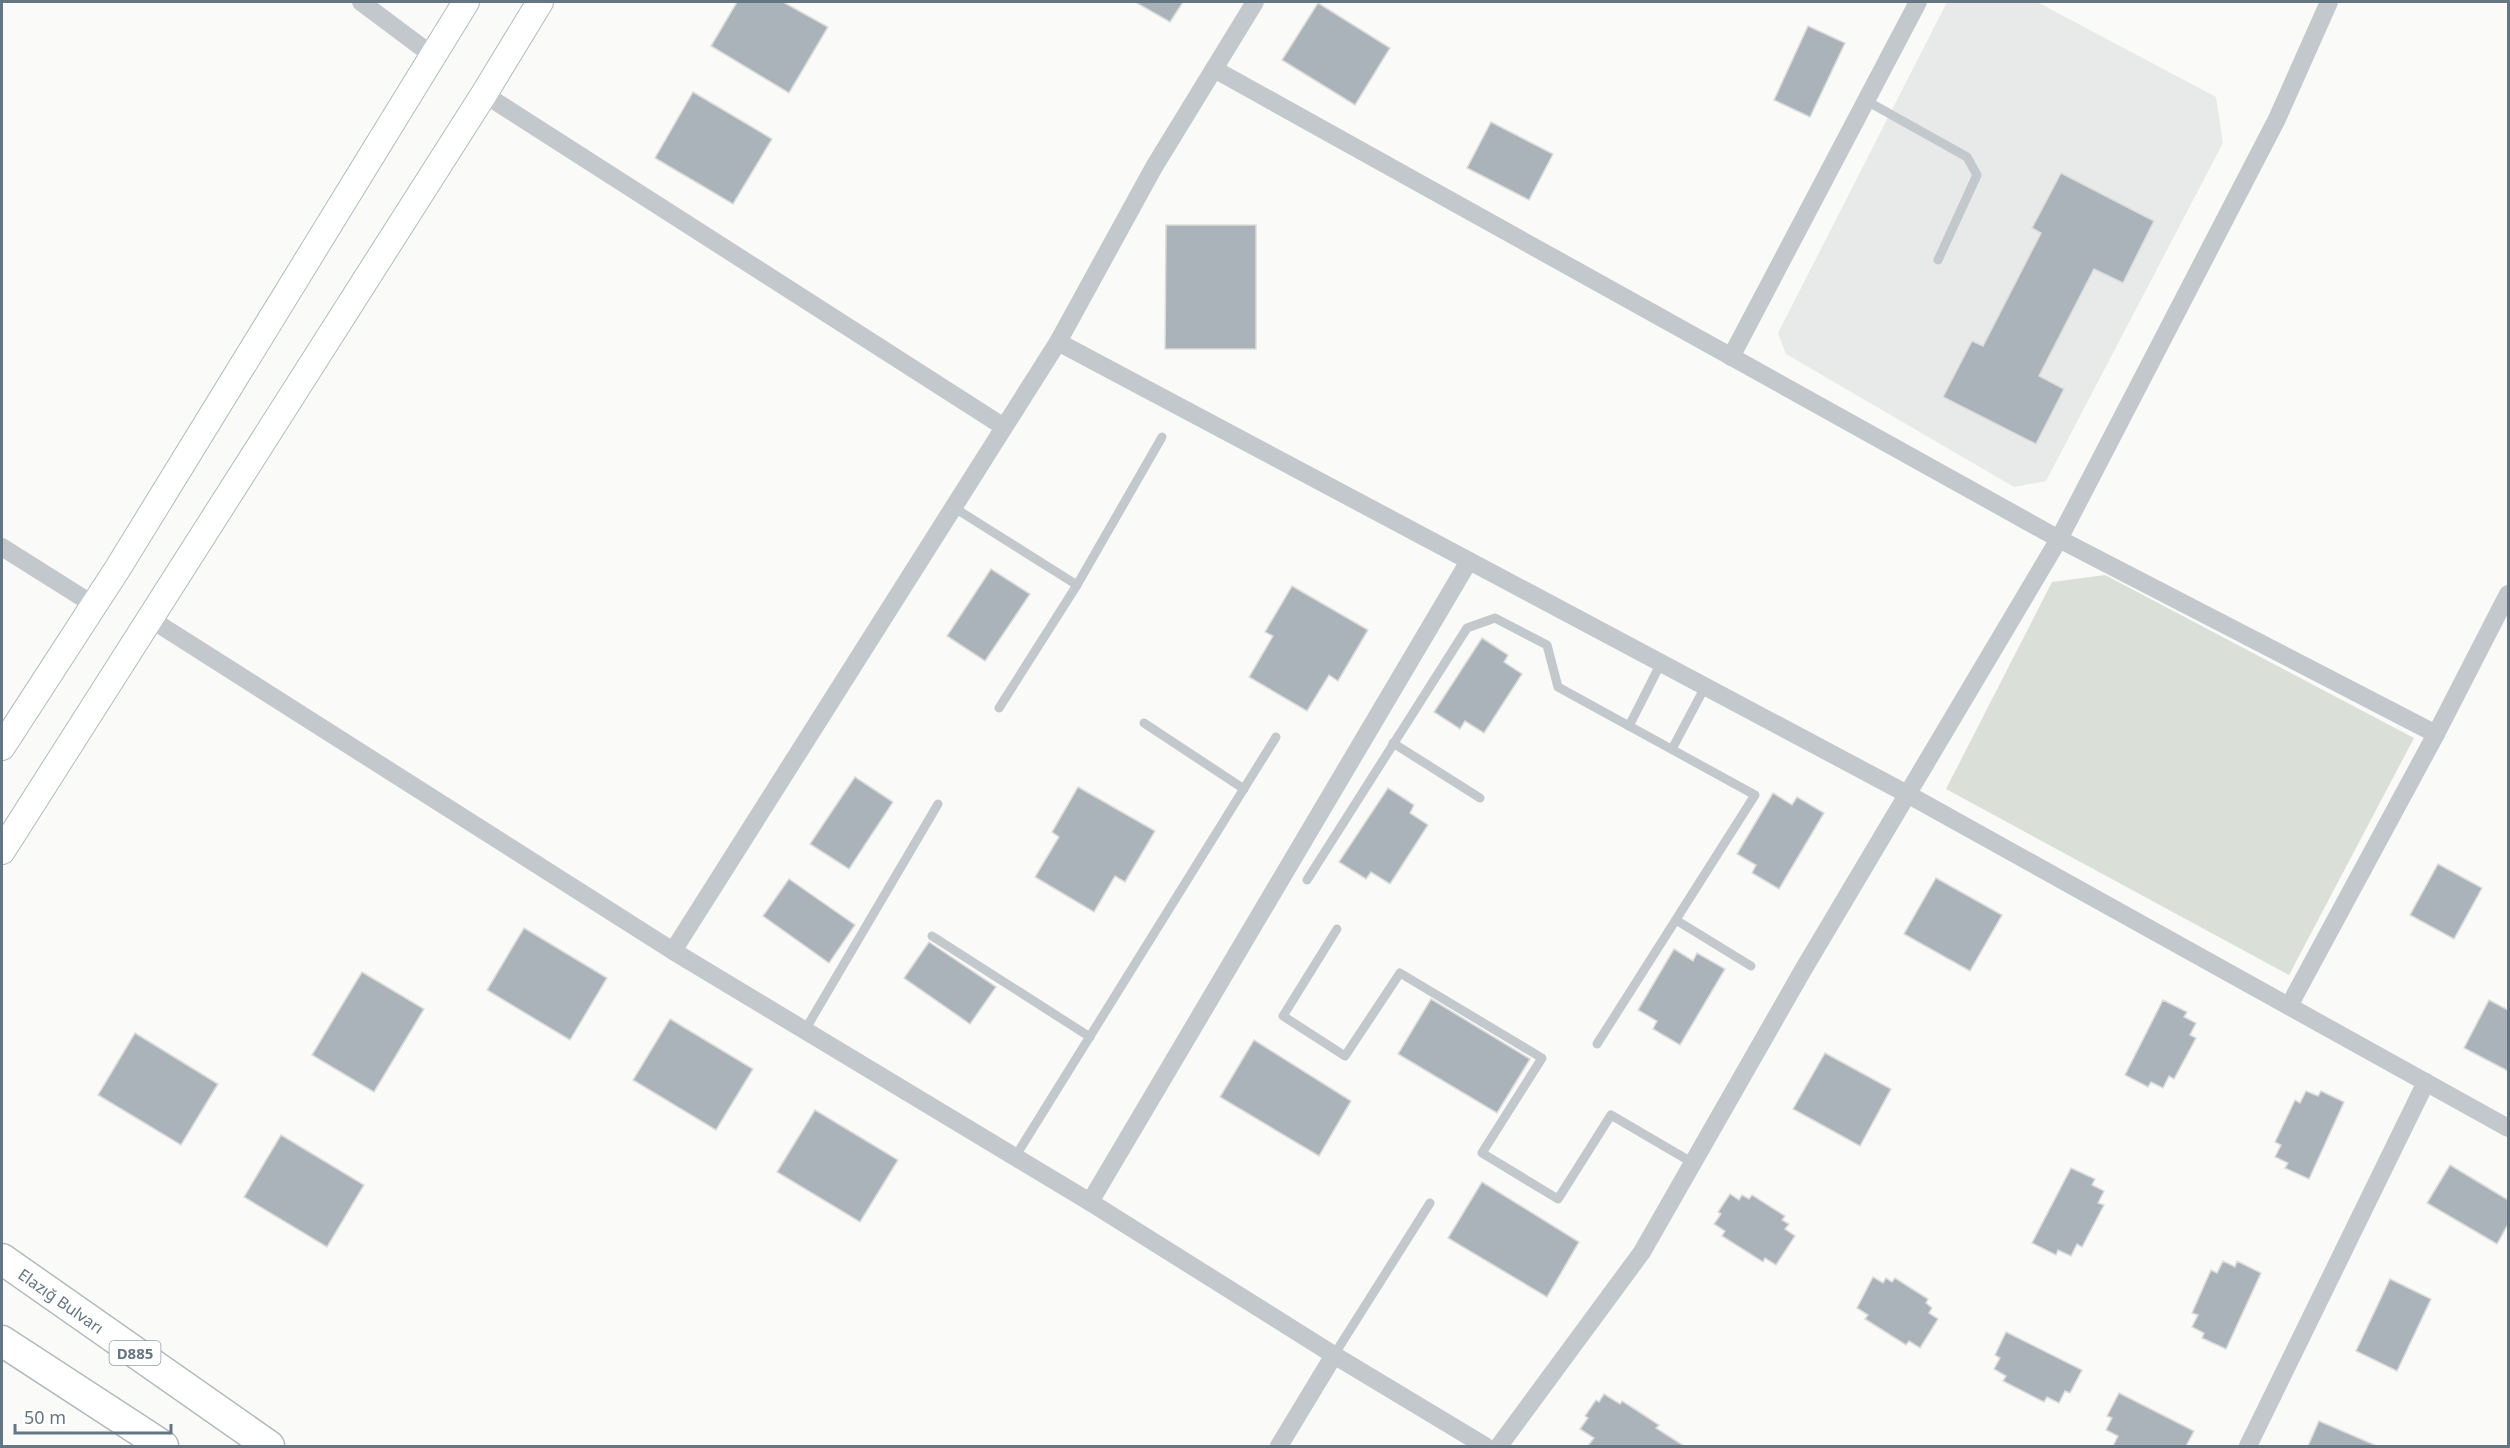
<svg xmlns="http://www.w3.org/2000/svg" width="2510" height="1448" font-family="'Noto Sans',sans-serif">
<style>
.built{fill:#e8e9e9}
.green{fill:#dadfd7}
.building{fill:#aab3b9;stroke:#dcdcda;stroke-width:1.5}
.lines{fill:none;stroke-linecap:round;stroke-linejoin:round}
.secondary-casing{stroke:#b3babf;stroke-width:28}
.trunk-casing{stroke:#b4b9bd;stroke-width:33}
.service{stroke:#c3c8cc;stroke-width:9}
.minor{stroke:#c3c8cc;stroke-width:18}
.secondary{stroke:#fff;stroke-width:26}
.trunk{stroke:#fff;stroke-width:30}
.labels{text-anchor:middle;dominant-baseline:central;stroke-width:6;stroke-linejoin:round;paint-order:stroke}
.shield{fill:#fff;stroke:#939fa8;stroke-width:1.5}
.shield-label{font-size:15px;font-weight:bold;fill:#657683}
.street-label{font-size:16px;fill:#657683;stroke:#fff}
</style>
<rect width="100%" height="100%" fill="#fafaf8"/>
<polygon class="built" points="1947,2 2037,2 2216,97 2223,143 2046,481 2014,487 1786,354 1778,333"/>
<polygon class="green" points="2105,575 2414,738 2289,975 1946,789 2052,582"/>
<g class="building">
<polygon points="737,2 783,2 828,27 789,93 711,46"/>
<polygon points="1135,2 1183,2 1170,22"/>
<polygon points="1318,3 1390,48 1355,105 1282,60"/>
<polygon points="1808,26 1845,43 1810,117 1774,100"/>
<polygon points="693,92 772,139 733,204 655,158"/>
<polygon points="1491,122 1553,154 1529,200 1467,168"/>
<polygon points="2061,173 2154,221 2123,283 2094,269 2039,376 2064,389 2036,444 1943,397 1972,341 1983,346 2041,233 2032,228"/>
<polygon points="1166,225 1256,225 1256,349 1165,349"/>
<polygon points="991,569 1030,594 985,661 947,636"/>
<polygon points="1292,586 1368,630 1338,681 1329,675 1307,711 1249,677 1273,636 1265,632"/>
<polygon points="1482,638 1508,655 1504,662 1522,674 1484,733 1465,721 1460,729 1434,712"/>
<polygon points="855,777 893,802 849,869 810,844"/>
<polygon points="1078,787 1155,831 1125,882 1115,876 1094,912 1035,877 1059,837 1052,832"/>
<polygon points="1388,788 1414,805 1410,813 1428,825 1390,884 1371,872 1366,879 1339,862"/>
<polygon points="1773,793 1792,805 1797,797 1824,813 1779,889 1752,873 1756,865 1737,854"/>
<polygon points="2438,864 2482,888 2454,939 2410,915"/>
<polygon points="1936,878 2002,915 1970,971 1904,934"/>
<polygon points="789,879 855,925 829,963 763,916"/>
<polygon points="524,928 607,978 570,1040 487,990"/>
<polygon points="929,942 996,987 970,1024 904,978"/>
<polygon points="1674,949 1693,961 1697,953 1725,969 1680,1045 1653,1029 1657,1021 1638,1010"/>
<polygon points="362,972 424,1009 374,1092 312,1055"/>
<polygon points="1431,999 1530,1059 1497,1113 1398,1054"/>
<polygon points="2163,1000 2187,1012 2184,1017 2196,1023 2190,1035 2196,1038 2174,1079 2169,1076 2163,1088 2151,1082 2148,1087 2125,1075"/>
<polygon points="2489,1000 2508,1010 2508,1071 2464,1048"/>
<polygon points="670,1019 753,1069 716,1130 633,1080"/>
<polygon points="135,1033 218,1084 181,1145 98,1095"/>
<polygon points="1254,1040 1351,1101 1319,1156 1220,1097"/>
<polygon points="1825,1053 1891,1089 1860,1146 1793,1109"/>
<polygon points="2306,1091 2318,1096 2321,1091 2344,1102 2309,1179 2285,1168 2288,1163 2275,1157 2281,1145 2275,1142 2295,1100 2300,1103"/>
<polygon points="815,1110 898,1160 860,1222 777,1172"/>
<polygon points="281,1135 364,1185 327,1247 244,1197"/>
<polygon points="2450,1165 2508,1200 2508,1224 2497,1244 2427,1203"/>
<polygon points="2071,1168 2095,1179 2092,1185 2104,1191 2098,1203 2104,1205 2082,1247 2077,1244 2071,1256 2058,1250 2056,1255 2032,1243"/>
<polygon points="1482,1182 1579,1242 1547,1297 1448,1238"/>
<polygon points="1730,1194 1739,1200 1742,1195 1749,1199 1752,1195 1785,1216 1782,1220 1789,1224 1785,1229 1795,1236 1776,1265 1765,1258 1763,1262 1722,1236 1725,1231 1714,1224 1721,1214 1718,1212"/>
<polygon points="2223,1261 2235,1267 2237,1261 2261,1273 2226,1349 2202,1338 2204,1333 2192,1327 2198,1315 2192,1313 2211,1270 2217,1273"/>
<polygon points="1873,1277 1883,1283 1886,1278 1892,1282 1895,1278 1928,1299 1926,1303 1932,1308 1929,1313 1938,1319 1920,1348 1909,1341 1906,1345 1865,1319 1868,1315 1857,1308"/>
<polygon points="2390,1279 2431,1299 2397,1371 2356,1351"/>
<polygon points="2006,1332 2082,1370 2070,1393 2065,1391 2059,1403 2047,1397 2044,1402 2003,1381 2006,1376 1994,1369 2000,1358 1995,1355"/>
<polygon points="2119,1393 2194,1431 2186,1446 2113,1446 2118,1436 2106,1430 2112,1418 2107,1416"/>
<polygon points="1604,1394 1620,1404 1622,1401 1633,1408 1659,1425 1656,1428 1684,1446 1588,1446 1594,1438 1580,1429 1588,1418 1585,1416 1596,1400 1599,1402"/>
<polygon points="2319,1421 2377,1446 2308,1446"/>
</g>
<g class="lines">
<g class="secondary-casing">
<g id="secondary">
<polyline points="2,747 118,568 466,2"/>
<polyline points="2,851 484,94 540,2"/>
</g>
</g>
<g class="trunk-casing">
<g id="trunk">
<polyline points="2,1259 269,1446"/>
<polyline points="2,1341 163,1446"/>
</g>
</g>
<g class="service">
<polyline points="1865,100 1967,157 1977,175 1938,260"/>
<polyline points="953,507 1077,585"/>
<polyline points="999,708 1077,585 1162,437"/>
<polyline points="1144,723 1244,789"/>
<polyline points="1629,726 1661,663"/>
<polyline points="1393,743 1480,798"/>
<polyline points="1672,749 1705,687"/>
<polyline points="1307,880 1467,628 1495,618 1547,645 1558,687 1755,795 1597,1044"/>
<polyline points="1676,920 1751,966"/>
<polyline points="1337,929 1283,1016 1345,1056 1400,973 1542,1058 1482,1153 1558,1199 1611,1115 1693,1163"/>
<polyline points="932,936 1090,1037"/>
<polyline points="805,1030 938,804"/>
<polyline points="1015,1157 1276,737"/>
<polyline points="1334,1355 1430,1203"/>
</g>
<g class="minor">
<polyline points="361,2 432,55"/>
<polyline points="1214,69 2059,539 2436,734"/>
<polyline points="484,94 1004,427"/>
<polyline points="1058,342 1909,795 2508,1128"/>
<polyline points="1731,357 1918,2"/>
<polyline points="2,547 94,605"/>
<polyline points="149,618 673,951 1090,1202 1334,1355 1485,1446"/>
<polyline points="673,951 1058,342 1154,167 1255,2"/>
<polyline points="2289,1006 2436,734 2508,594"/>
<polyline points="1090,1202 1469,561"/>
<polyline points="1279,1446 1334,1355"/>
<polyline points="1499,1446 1642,1252 1803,970 2059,539 2277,119 2329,2"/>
<polyline points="2248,1446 2426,1082"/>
</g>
<use href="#secondary" class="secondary"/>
<use href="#trunk" class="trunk"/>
</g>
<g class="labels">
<rect class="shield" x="109.5" y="1341" width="51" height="24" rx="4.5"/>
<g class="shield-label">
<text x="135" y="1353">D885</text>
</g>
<g class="street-label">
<text transform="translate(61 1301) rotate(35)">Elazığ Bulvarı</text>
</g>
</g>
<rect width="2510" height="1448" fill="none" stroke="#657683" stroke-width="6"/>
<path d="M15 1424v9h156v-9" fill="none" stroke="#657683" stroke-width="3"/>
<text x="24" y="1424" font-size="18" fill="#657683" stroke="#ffffff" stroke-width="4.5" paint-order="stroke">50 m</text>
</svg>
